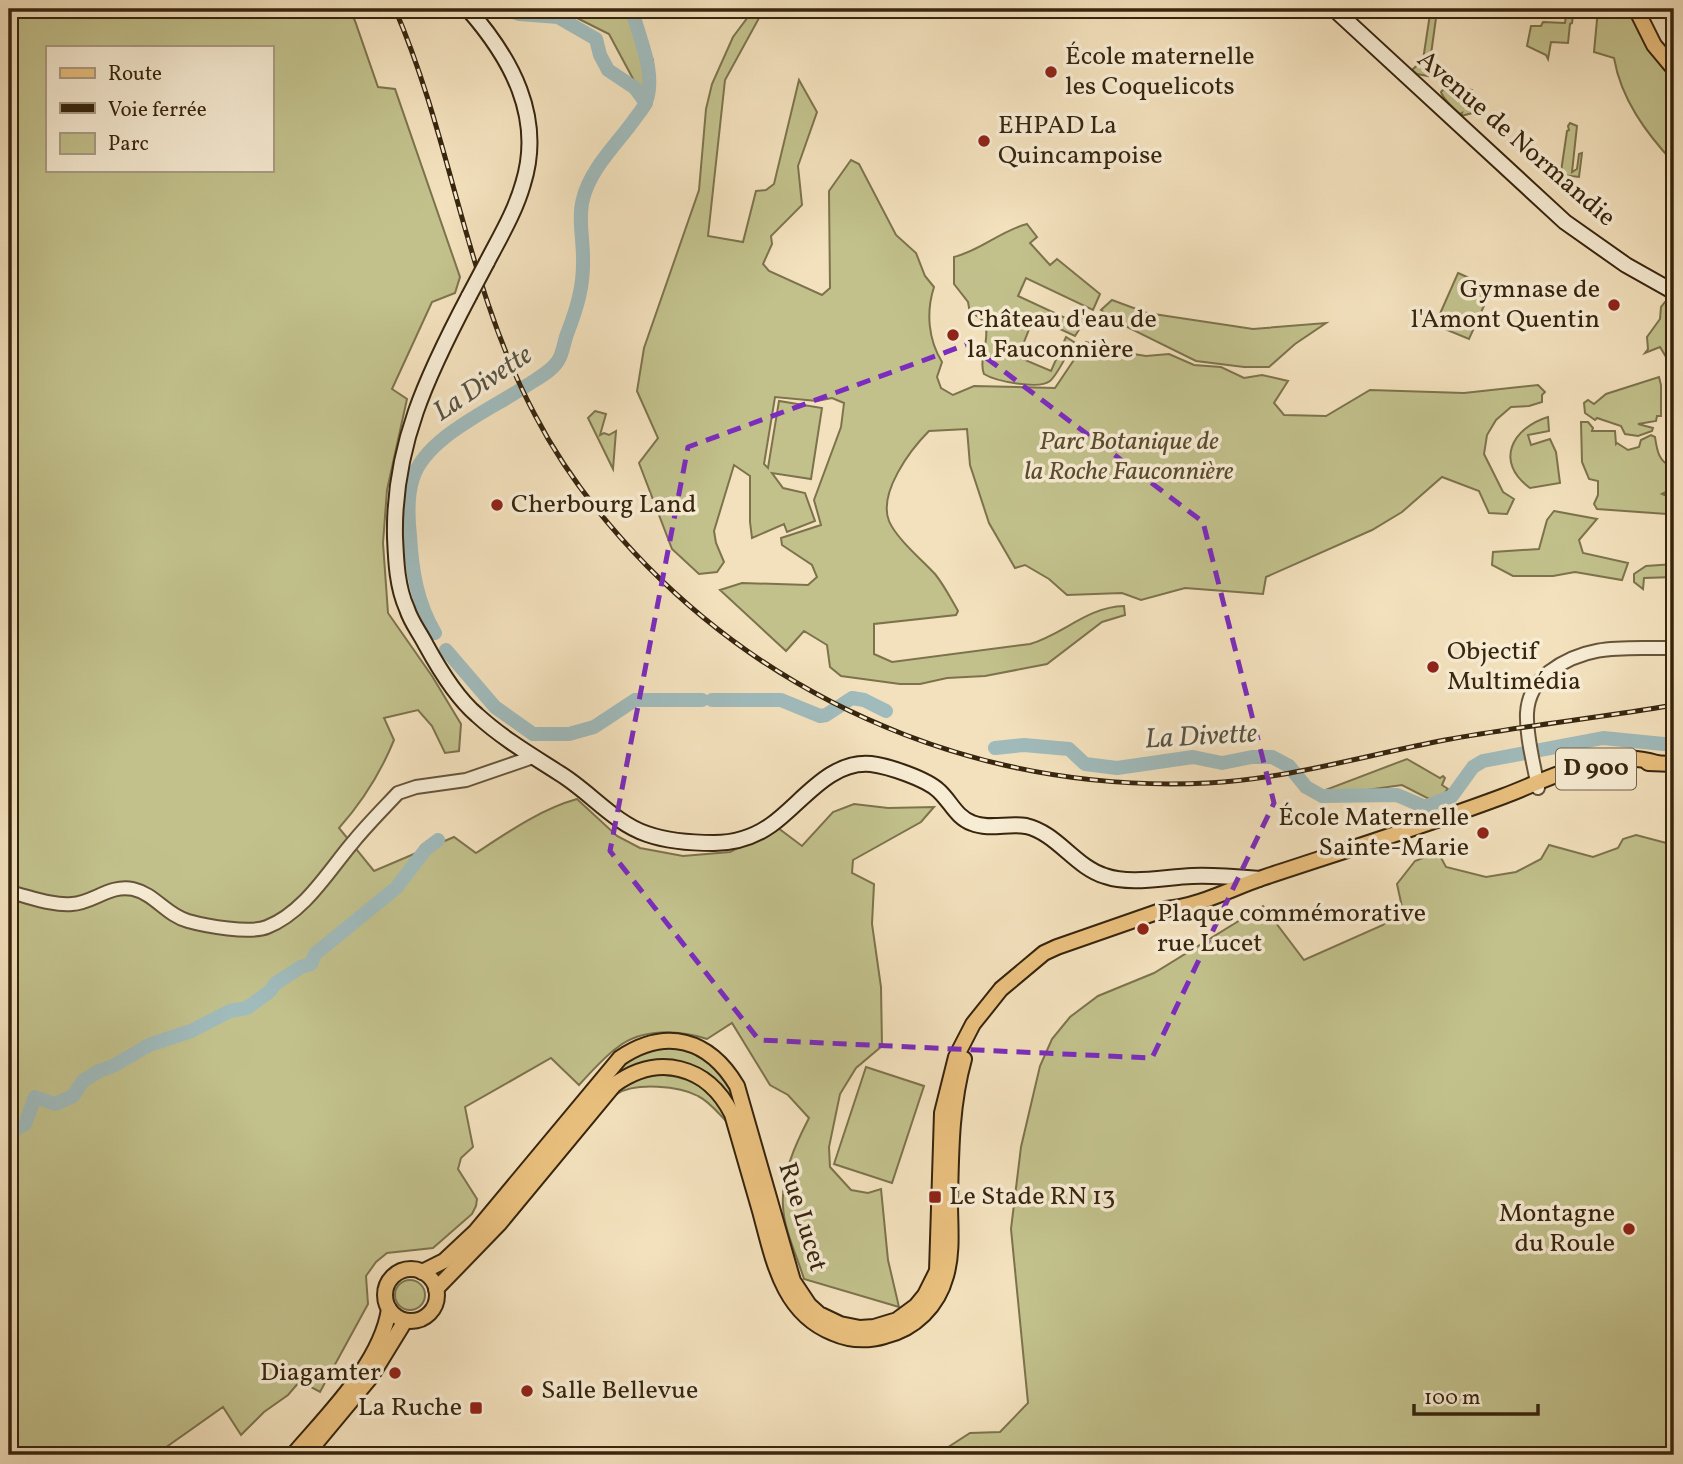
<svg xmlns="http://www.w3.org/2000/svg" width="1683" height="1464" font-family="Vollkorn,serif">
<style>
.green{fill:#c2c18c;stroke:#7c734d;stroke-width:2;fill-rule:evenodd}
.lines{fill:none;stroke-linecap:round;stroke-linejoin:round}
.river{stroke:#a0bbbc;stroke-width:14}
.tertiary-casing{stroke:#66543a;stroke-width:16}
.secondary-casing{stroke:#37250e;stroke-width:18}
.primary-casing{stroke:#37250e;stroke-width:18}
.tertiary{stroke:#f7ecd4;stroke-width:12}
.secondary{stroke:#f7ecd4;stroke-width:14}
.primary{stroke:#eac07e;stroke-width:14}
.rail-casing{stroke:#37250e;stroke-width:5}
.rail{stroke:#f7ecd4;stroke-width:2.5;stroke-dasharray:8;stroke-linecap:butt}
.secondary-bridge-casing{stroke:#37250e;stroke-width:18;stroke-linecap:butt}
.secondary-bridge{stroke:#f7ecd4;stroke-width:14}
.marked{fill:none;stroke:#7b2cbf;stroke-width:5;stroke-dasharray:14 9;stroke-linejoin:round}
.poi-dot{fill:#8f2418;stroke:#f7ecd4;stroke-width:2.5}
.labels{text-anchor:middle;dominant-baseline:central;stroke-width:7;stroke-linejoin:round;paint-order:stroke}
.shield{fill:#f7ecd4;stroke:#716149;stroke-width:2}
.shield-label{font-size:24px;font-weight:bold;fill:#37250e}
.poi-label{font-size:26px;fill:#37250e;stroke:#f7ecd4;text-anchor:start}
.street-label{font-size:26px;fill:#37250e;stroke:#f7ecd4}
.park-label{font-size:26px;font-style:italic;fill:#5a4c2e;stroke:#f7ecd4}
.water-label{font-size:28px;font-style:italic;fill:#565242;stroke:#f7ecd4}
</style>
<rect width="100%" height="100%" fill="#f3e1bd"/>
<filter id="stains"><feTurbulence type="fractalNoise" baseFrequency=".00286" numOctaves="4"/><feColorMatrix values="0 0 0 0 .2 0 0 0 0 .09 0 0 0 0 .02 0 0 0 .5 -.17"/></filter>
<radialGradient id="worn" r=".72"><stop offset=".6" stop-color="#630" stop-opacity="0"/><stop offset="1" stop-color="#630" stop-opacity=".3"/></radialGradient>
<g class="green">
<path d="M9,9H349L355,21L378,87L395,89L460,277L455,293L432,302L392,389L407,399L387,490L383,543L388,613L432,676L461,724L459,751L445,753L432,726L418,710L384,718L394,740C381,772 363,801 339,828L374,871L454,837L476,853C508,832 541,809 577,799L617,836L640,848L683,856L730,852L778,828L802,846L833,812L854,804L888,808L934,807L921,822L853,860L852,873L874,884L872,924L881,987L882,1046L856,1068L840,1094L829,1147L830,1167L851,1190L868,1193L881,1189L888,1260L899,1307L804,1279C797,1256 784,1230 783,1206C781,1176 795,1145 809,1118L788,1095L770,1085L732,1023L707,1039C679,1030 642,1028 618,1047C604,1057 591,1072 579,1085L551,1058L465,1107L473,1147L461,1158L458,1169L477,1199L476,1206L472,1214L433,1248L387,1253L376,1262L366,1276L368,1304L320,1392L300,1381L288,1395L264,1412L241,1435L223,1407L155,1455H9ZM47,47H271V170H47Z"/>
<polygon points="559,9 630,9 631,16 653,60 654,87 646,103 609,34"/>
<path d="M754,9H764L725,80L708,236L743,242L756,191L766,190L774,184L799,80L817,112L798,166L802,205L771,236L772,244L763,264L769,271L822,295L830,288L829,191L851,160L859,164L896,235L916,253L925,276L934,287C926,312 928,339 942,362L937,377L941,388L953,395L974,386L1055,388L1086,342L1115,351L1146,356L1169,354L1194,365L1221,367L1244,378L1262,375L1288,381L1274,403L1284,415L1326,416L1370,390L1464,393L1538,385L1545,392L1542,395V402L1529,406L1511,407L1496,420L1487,435L1484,454L1503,492L1514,499L1507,514L1489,513L1479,491L1442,477L1402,512L1372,530L1266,577L1263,594L1185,588L1141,600L1122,593L1067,595L1049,579L1025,565L1015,568L989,523L970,465L967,429L929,431C910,450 878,493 889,521C896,538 922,560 935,574C944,585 951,599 958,611L956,615L874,624V654L892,662L1030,644C1064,634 1087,607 1124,606L1125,615L1102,622L1047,664L985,676L947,678L920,684H900L841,676L830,667L827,645L804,631L786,651L720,590L742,583L808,585L817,577L812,565L782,545L781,538L821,525L814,500L841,427L844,403L832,398L817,401L775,397L764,464L768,468L779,401L822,408L811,479L772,473L783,488L805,493L815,521L787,532L784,524L752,538L750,522V476L734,465L714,531L716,543L724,562L717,572L699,574L672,549L639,463L658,438L637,391L644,348L699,190L706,109L712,84L733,37Z"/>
<polygon points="1567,9 1570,9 1571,14 1573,15 1572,23 1570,24 1568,43 1551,42 1548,59 1546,55 1527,46 1531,26 1541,26 1543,22 1565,23"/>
<path d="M1598,9H1633L1641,31L1674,80V163C1646,133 1621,99 1614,58L1594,52Z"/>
<polygon points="1430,14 1442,16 1436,18 1428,76 1417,74 1412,70 1423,60"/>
<path d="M1447,85L1472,90L1470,106L1476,107L1473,113L1461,116L1462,113L1460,114C1453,108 1442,97 1441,92Z"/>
<polygon points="1570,123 1577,126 1572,172 1577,169 1579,154 1582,153 1579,177 1563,175 1561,185 1559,185 1567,131 1569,130 1568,126"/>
<path d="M1027,224L1037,237L1030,243L1050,265L1057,259L1100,294L1093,310L1026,278L1018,296L1076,323L1080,316L1085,320L1075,336L1034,317L1018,357L1051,371L1066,337L1074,342C1068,352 1058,374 1050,381C1039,390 995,381 984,374C976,355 1002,322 970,313L968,302L954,284V257C982,250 1000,231 1027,224Z"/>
<polygon points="1458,273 1492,288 1469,339 1435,325"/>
<polygon points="1112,300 1147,313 1253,329 1326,323 1295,344 1269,367 1244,367 1196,361 1123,325 1101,310"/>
<polygon points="1665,302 1674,303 1674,350 1666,357 1660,347 1645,353 1648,349 1647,337 1660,319 1661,307"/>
<polygon points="1659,377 1661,385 1661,416 1657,416 1656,421 1638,424 1653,428 1652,431 1638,436 1625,434 1621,426 1597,418 1595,420 1585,413 1584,403 1588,400 1594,404 1606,394"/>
<polygon points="595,411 606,414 600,435 604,433 609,435 616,431 613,469 588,418"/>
<path d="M1548,417L1549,431L1528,435L1531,445L1550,439L1556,452L1560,483L1530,488C1494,462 1512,428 1548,417Z"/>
<path d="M1581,422H1588L1593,428L1592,431H1615L1616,444L1617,443L1628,450L1639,447L1641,440L1651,435L1655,437C1657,450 1658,460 1671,467L1674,465V488L1662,494L1674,499V510L1667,514L1597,509L1594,504L1598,495V481L1589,479L1582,462Z"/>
<polygon points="1554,511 1597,519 1579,540 1583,553 1628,563 1622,580 1575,572 1553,576 1513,576 1492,565 1493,552 1539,549 1547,520"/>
<polygon points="1674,564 1674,577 1644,578 1643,589 1634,582 1634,574 1646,566"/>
<polygon points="1407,759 1440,778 1443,776 1445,778 1442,785 1448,789 1442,796 1431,800 1402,785 1331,795 1320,792"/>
<polygon points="1636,835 1674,845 1674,1455 936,1455 970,1433 1000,1432 1028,1403 1011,1229 1021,1147 1040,1066 1052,1039 1070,1017 1098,996 1154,973 1263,906 1304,960 1383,925 1402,907 1397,884 1415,861 1438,852 1446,867 1486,877 1516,872 1541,859 1549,845 1593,857 1618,848 1623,839"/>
<path d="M669,1048C711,1049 728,1075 738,1113C717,1054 650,1047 606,1084C625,1060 638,1051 669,1048Z"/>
<polygon points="866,1067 924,1086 892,1183 834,1164"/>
<path d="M649,1074C684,1074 716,1086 727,1122C718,1113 710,1102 698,1096C680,1086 635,1082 617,1094C613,1097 609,1102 605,1106L618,1090Z"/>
<circle cx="410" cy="1295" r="15"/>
</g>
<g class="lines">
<g class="river">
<polyline points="506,9 519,14 558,17 596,39 600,55 608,70 635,88 646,103"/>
<path d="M435,633C417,603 412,570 410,536C408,518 407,496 413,478C426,437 492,409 526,386C536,379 553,371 559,359C563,352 564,342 567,334C577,308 584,286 583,257C583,239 578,217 583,199C590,169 617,144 634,120C638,114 644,108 646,102C657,72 638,37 632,9"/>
<polyline points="446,650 495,707 533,734 569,734 594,727 635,700 702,700"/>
<polyline points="712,700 781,700 820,716 826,715 852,698 864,700 886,711"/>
<polyline points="995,748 1024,745 1069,749 1085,764 1117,768 1193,757 1222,763 1252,757 1272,757 1289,766 1306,787 1322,796 1397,795 1425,807 1452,796 1473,767 1483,761 1603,738 1674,745"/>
<polyline points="9,1133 25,1124 35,1097 55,1104 73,1096 83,1081 99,1071 113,1066 149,1045 191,1031 230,1011 247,1008 269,992 276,983 301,967 311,964 315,954 396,888 426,849 438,840"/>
</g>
<g class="tertiary-casing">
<g id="tertiary">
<path d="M1538,788C1534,764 1526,737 1527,713C1528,696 1536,682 1549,672C1589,642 1627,649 1674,648"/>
<path d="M9,892C28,896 52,906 72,904C93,903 110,884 133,889C155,894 166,915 188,921C206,926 250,934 267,927C305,912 329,870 354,841C368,824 383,809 398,793L416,787L466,780L533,757"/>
</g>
</g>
<g class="secondary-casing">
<g id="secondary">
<path d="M468,9C511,58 544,117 523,184C515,212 500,237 487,262"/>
<polyline points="1334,9 1565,222 1626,265 1674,292"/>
<path d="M469,296C428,374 393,446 395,537C396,561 397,587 407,609C411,622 420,633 426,645C438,667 458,699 477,715C502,738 531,755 559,773C589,791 614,823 647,834C667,841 693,843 714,843C734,843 754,837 771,825C801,804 829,760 871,764C888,766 927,779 939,791C951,802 956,817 972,823C989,830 1008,823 1026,826C1057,833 1075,867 1105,876C1130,885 1165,877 1192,876C1214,875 1236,877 1259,879"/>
</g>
</g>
<g class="primary-casing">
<g id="primary">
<polyline points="1636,9 1654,45 1674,69"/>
<polyline points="1648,763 1674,764"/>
<circle cx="411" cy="1295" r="26"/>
<path d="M422,1272L444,1261L476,1231L620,1058C666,1027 709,1039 737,1086L793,1281L809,1305L819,1314L840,1324L860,1328L874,1327L897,1320L916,1306L925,1295L937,1271L942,1113L956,1057L973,1024L1001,989L1044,953L1057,947L1166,909C1200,906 1230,889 1262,878C1343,851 1424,826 1504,796C1552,778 1604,747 1657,763"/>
<path d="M436,1289L499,1224L614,1085C658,1053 707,1065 732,1114C741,1146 751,1179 760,1211C773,1259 782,1313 833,1333C849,1340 868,1341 885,1336C915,1329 938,1306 946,1276C953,1252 950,1226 950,1202C951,1154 951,1105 964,1059"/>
<path d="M293,1455C327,1415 381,1363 389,1309"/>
<polyline points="306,1455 370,1378 405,1321"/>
</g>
</g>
<use href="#tertiary" class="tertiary"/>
<use href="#secondary" class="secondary"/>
<use href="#primary" class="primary"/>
<g class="rail-casing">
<path id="rail" d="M395,9C452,141 467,288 535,415C564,471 603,521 647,566C795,716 998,793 1208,783C1288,779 1366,755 1445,740C1521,726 1598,718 1674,705"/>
</g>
<use href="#rail" class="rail"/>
<g class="secondary-bridge-casing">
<polyline id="secondary-bridge" points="469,296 487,262"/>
</g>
<use href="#secondary-bridge" class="secondary-bridge"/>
</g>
<path class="marked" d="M968,344L1203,522L1274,803L1152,1058L759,1040L610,851L688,447Z"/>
<g class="poi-dot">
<circle cx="1051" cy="72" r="7"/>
<circle cx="984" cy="141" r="7"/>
<circle cx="1614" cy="305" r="7"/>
<circle cx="953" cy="335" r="7"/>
<circle cx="497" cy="505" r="7"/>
<circle cx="1433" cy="667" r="7"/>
<circle cx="1483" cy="833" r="7"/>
<circle cx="1143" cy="929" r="7"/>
<rect x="928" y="1190" width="14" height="14" rx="3.5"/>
<circle cx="1629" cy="1229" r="7"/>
<circle cx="395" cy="1373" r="7"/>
<circle cx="527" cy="1391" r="7"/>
<rect x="469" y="1401" width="14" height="14" rx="3.5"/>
</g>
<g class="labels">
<rect class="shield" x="1556" y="748.5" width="80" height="41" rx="5"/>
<g class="shield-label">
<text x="1596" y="769">D 900</text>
</g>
<g class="poi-label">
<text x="1065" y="57">École maternelle<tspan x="1065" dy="30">les Coquelicots</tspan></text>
<text x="998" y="126">EHPAD La<tspan x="998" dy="30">Quincampoise</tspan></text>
<text x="1600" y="290" text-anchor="end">Gymnase de<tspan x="1600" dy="30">l'Amont Quentin</tspan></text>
<text x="967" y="320">Château d'eau de<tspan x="967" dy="30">la Fauconnière</tspan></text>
<text x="511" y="505">Cherbourg Land</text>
<text x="1447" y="652">Objectif<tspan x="1447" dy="30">Multimédia</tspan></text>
<text x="1469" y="818" text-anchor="end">École Maternelle<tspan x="1469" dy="30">Sainte-Marie</tspan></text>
<text x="1157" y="914">Plaque commémorative<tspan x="1157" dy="30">rue Lucet</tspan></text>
<text x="949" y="1197">Le Stade RN 13</text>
<text x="1615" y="1214" text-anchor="end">Montagne<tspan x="1615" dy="30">du Roule</tspan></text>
<text x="381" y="1373" text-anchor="end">Diagamter</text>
<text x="541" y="1391">Salle Bellevue</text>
<text x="462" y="1408" text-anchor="end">La Ruche</text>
</g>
<g class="street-label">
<text transform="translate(1516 139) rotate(41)">Avenue de Normandie</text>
<text transform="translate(802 1217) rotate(73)">Rue Lucet</text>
</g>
<g class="park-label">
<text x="1129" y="442">Parc Botanique de<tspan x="1129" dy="30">la Roche Fauconnière</tspan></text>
</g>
<g class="water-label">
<text transform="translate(483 384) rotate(-34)">La Divette</text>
<text transform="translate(1201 737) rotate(-3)">La Divette</text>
</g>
</g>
<rect width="1683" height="1464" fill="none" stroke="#f3e1bd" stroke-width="35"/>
<rect x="10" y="10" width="1662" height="1443" fill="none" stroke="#37250e" stroke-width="3.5"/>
<rect x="18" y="18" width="1648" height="1429" fill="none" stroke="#37250e" stroke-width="2"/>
<rect x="46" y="46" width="228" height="126" fill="#f7ecd4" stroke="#aa9c85" stroke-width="2"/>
<rect x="60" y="68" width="35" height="10" fill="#eac07e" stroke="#aa9c85" stroke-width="2"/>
<text x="108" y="80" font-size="21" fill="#37250e">Route</text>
<rect x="60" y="103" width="35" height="10" fill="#37250e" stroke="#aa9c85" stroke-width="2"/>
<text x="108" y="116" font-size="21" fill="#37250e">Voie ferrée</text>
<rect x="60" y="133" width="35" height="21" fill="#c2c18c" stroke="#aa9c85" stroke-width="2"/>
<text x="108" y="150" font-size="21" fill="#37250e">Parc</text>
<path d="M1414 1404v10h124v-10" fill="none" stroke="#37250e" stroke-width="3.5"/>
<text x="1424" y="1404" font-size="21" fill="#37250e" stroke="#f7ecd4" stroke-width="5" paint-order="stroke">100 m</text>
<rect width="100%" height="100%" filter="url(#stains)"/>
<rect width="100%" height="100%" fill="url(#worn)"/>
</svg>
